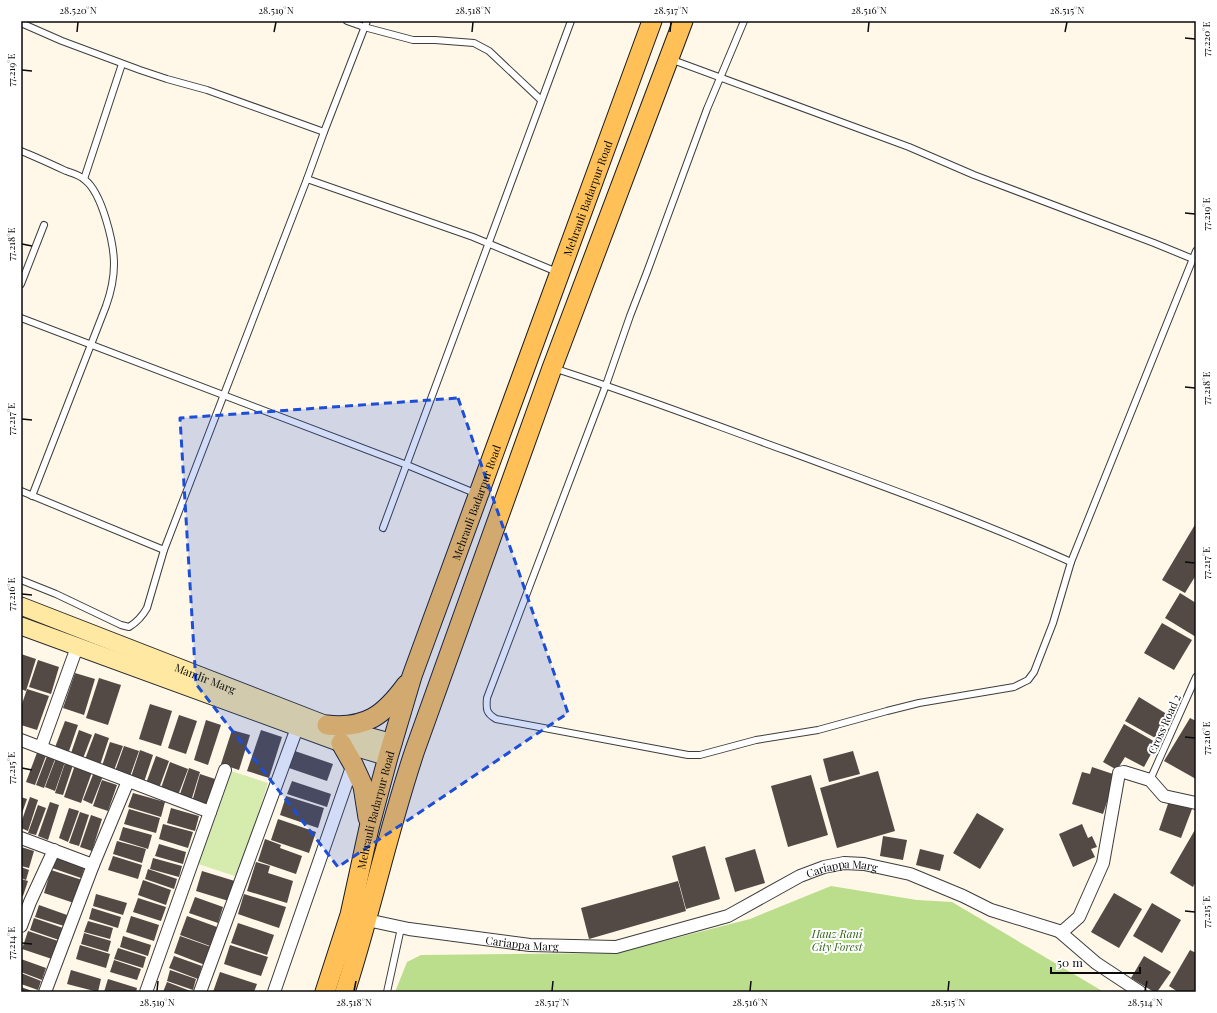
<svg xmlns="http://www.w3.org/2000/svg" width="1217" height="1013" font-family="'Playfair Display',serif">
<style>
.green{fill:#d6ecae}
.forest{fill:#bbde8c}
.building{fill:#534945}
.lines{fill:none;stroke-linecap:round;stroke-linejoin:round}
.service-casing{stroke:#3d3d3d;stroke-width:8}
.minor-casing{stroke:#3d3d3d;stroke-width:14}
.secondary-casing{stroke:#2c2c2c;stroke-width:19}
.primary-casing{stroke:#1b1b1b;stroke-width:21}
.service{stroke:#fff;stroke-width:6}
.minor{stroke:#fff;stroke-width:12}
.secondary{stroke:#ffe9a2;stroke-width:17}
.primary{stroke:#ffc157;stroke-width:19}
.marked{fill:#1d4ed8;fill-opacity:0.2;stroke:#1d4ed8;stroke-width:3;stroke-dasharray:8 5;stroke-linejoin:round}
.ticks{fill:none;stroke:#0a0a0a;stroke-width:1.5}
.labels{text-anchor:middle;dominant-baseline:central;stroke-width:4;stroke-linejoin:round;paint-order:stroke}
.street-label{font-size:11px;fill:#0a0a0a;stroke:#fff}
.park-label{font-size:11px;font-style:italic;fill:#316517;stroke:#fff}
.neatline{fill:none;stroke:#0a0a0a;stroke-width:1.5}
.ticks-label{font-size:10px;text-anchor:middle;fill:#0a0a0a}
</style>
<rect width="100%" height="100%" fill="#fff7e7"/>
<polygon class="green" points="231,771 268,783 238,877 198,864"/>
<polygon class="forest" points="831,886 917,900 952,902 1104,992 395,992 407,962 421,955 617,953 750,919"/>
<g class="building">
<polygon points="1196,523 1196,575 1185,593 1162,580"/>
<polygon points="1180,593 1196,603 1196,637 1165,618"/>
<polygon points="1162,623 1192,640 1174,670 1144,653"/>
<polygon points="21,654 36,659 26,691 21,689"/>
<polygon points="38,660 59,667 51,694 29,687"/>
<polygon points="75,673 95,679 84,715 63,708"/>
<polygon points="99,678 121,685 108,725 86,718"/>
<polygon points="27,689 49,696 37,730 21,725 21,707"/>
<polygon points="1139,697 1170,716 1157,739 1125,721"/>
<polygon points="150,704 172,711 161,746 139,739"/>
<polygon points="179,715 197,721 186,754 168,748"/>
<polygon points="1190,718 1196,721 1196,779 1164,761"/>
<polygon points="206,720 221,725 208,765 194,760"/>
<polygon points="65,721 78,725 68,754 54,750"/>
<polygon points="1124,724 1157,743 1144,767 1125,757 1117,770 1103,762"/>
<polygon points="79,730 92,735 82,761 70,756"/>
<polygon points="232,730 250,735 239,770 221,764"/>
<polygon points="261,730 282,737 269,778 247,771"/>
<polygon points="95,733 109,738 99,768 84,762"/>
<polygon points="110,742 123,746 113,773 101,769"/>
<polygon points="124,746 139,751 129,779 114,774"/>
<polygon points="38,750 47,753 35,785 26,782"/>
<polygon points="140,750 153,755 143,785 130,780"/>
<polygon points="292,750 333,764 327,781 286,767"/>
<polygon points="853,751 860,774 829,782 823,759"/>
<polygon points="47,756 55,759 44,788 36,785"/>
<polygon points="156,756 169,761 158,791 145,786"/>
<polygon points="56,758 65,762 55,791 45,787"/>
<polygon points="170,762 188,769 177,798 160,791"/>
<polygon points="65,763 73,765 63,795 55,793"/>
<polygon points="75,765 92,772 81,803 64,797"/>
<polygon points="1092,767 1116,775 1103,814 1072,804 1082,772 1090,774"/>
<polygon points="189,768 200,772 191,801 179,797"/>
<polygon points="878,771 895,831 837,848 820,788"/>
<polygon points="94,772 103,776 92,804 83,800"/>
<polygon points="200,774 215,779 207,806 192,802"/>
<polygon points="811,775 828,835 788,847 771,786"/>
<polygon points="102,780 117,785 108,811 93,806"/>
<polygon points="292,781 331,794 327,807 287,794"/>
<polygon points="133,793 165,802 161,817 128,807"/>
<polygon points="286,796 324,808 318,828 280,815"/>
<polygon points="21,797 27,799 21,816"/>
<polygon points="30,797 38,800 28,831 21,828 21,823"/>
<polygon points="1169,801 1192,809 1181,838 1159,830"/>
<polygon points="50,802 59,805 48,840 38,836"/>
<polygon points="38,805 46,808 36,835 28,833"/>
<polygon points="69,808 79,811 68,842 59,838"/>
<polygon points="171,808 199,816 195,831 167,823"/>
<polygon points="129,809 160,818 156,833 124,824"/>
<polygon points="80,812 89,815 79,846 69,843"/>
<polygon points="977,813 1004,829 980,869 953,853"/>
<polygon points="91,815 102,819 92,851 80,847"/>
<polygon points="278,819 316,832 309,853 271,840"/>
<polygon points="163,824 193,832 188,848 159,839"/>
<polygon points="1082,824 1088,838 1092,836 1097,847 1091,849 1095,857 1073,867 1059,834"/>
<polygon points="123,827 152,835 148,849 119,840"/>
<polygon points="1196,828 1196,881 1193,887 1170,873"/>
<polygon points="883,836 907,840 903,860 880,856"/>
<polygon points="265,839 281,845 280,848 302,856 296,874 258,861"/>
<polygon points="117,841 146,849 142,863 113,854"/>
<polygon points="159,844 186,852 183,864 155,856"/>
<polygon points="705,846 720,899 686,909 672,856"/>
<polygon points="21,847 34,851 29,868 21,866"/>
<polygon points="755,849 765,883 735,892 725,858"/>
<polygon points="920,849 944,855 940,871 916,865"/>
<polygon points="57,853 86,863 81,878 52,868"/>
<polygon points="113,856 142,865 138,879 108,870"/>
<polygon points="153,858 182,866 179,877 150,869"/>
<polygon points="256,862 270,866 268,873 293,881 287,903 247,891"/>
<polygon points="21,867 29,870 26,880 21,878"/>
<polygon points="148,869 177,879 174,889 145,879"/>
<polygon points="51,870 82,880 74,903 44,893"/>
<polygon points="202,871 238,882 232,902 196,891"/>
<polygon points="21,879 28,881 23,896 21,896"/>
<polygon points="143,880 171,890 166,905 138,895"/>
<polygon points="678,881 686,911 589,939 581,908"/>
<polygon points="1114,893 1142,909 1119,948 1091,932"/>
<polygon points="96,894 127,903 123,915 93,906"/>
<polygon points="244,894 286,907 279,928 238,914"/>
<polygon points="195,897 223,907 218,923 189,913"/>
<polygon points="138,898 166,907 161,921 133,912"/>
<polygon points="1152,903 1181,920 1162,953 1133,936"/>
<polygon points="39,905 67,915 64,926 35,917"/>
<polygon points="92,908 121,917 118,928 89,919"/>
<polygon points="131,916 159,925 154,941 126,932"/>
<polygon points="187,916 217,927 210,946 180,935"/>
<polygon points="34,918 63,928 59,940 30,930"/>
<polygon points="88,921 113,928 110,939 84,932"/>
<polygon points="238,923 274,935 267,955 231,943"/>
<polygon points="28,931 58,941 52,959 22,949"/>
<polygon points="84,933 111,941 108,952 81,944"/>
<polygon points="123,936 151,945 148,956 120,947"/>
<polygon points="180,936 211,947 205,965 174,953"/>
<polygon points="80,945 110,954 106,968 76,959"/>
<polygon points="230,945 268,957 261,976 224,964"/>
<polygon points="118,948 146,957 143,968 114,959"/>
<polygon points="1190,950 1196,953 1196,992 1178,992 1169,986"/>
<polygon points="174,956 202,966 198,979 169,968"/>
<polygon points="1144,956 1171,972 1157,992 1154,992 1131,978"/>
<polygon points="21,959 46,968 42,980 21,972"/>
<polygon points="114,960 141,969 137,980 110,972"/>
<polygon points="71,970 101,979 98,992 67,984"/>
<polygon points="170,970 196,979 193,990 167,981"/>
<polygon points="220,972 257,984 254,992 213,992"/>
<polygon points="21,973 41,981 38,990 21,984"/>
<polygon points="108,979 137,988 136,992 104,992"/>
<polygon points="167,982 193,992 163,992"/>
<polygon points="21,987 35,992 21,992"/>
</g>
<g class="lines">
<g class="service-casing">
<g id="service">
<polyline points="347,21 364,27 413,40 435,40 474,43 489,51 541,100"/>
<path d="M744,21L707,109L647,272L630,316L606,385L487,698C486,709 486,713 496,719L688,755H700L756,740L818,730L887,711L919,703L1014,687L1028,680L1034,672L1053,623L1071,562L1196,251"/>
<path d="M21,23L62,41L140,70L167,79L207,90L324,132L307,179L164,550L147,608C142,617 137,622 129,627L121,625L56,594L21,580"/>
<polyline points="670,59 909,147 974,175 1154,243 1193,259"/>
<polyline points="324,132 367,21"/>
<path d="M21,151C36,157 51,164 66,171C72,173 80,175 85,180C102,193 114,243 114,264C114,279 111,292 106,306L32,496"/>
<polyline points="84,179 122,64"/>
<polyline points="307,179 473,237 557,272"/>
<polyline points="21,284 44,225"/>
<polyline points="21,318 407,465 477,494"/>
<path d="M553,368C632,393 709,423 787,451C882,486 978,520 1071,562"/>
<polyline points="21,491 164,550"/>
<polyline points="383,528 571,21"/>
<polyline points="1150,780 1196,677"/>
<polyline points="387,992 401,928"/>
</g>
</g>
<g class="minor-casing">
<g id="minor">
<polyline points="21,740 210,812"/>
<polyline points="41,747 77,647"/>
<polyline points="21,838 93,865"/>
<path id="s1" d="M367,920L409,929L530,945L616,947L728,916L800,876L824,867L844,863L864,864L910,874L963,896L991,910L1062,932L1079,917L1103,863L1119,773L1124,772L1150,780L1164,796L1196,803"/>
<polyline points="21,926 30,902 54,850"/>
<polyline points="1060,932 1096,963 1140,992"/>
<polyline points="45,992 93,865 128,781"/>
<polyline points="146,992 225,770"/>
<polyline points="200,992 297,728"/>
<polyline points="274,992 353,764"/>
</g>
</g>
<g class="secondary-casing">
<g id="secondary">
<path id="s2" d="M21,606L327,725L393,743"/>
<polyline points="21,626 341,743 388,757"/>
</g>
</g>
<g class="primary-casing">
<g id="primary">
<path d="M327,725C366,729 384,715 406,685"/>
<polyline points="341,743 353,764 363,786 368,818"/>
<path id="s3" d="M325,992L350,915L369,828L388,757L412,676L652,21"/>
<path d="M345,992C371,912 388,830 415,750L552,368L683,21"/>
</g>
</g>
<use href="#service" class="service"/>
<use href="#minor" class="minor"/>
<use href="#secondary" class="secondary"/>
<use href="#primary" class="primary"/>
</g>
<path class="marked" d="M458,398L568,713L338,867L196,684L180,418Z"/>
<path class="ticks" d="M77,32L78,22M274,32L276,22M472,32L473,22M670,32L671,22M868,32L869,22M1065,32L1067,22M1185,38L1195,39M22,70L32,71M1185,213L1195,214M22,244L32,246M1185,387L1195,388M22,419L32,420M1185,562L1195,563M22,594L32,595M1185,737L1195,738M22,768L32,770M1185,911L1195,912M22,943L32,944M157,991L158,981M354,991L356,981M552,991L553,981M750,991L751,981M948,991L949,981M1145,991L1147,981"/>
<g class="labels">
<g class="street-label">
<text stroke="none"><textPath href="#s3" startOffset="837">Mehrauli Badarpur Road</textPath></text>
<text stroke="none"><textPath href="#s3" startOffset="513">Mehrauli Badarpur Road</textPath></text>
<text stroke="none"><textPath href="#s2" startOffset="198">Mandir Marg</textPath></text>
<text transform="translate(1164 724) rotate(-66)">Cross Road 2</text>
<text stroke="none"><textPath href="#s3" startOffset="189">Mehrauli Badarpur Road</textPath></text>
<text stroke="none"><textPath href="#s1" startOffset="493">Cariappa Marg</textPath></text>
<text stroke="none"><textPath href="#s1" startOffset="157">Cariappa Marg</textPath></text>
</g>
<g class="park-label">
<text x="837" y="933">Hauz Rani<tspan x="837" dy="13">City Forest</tspan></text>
</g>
</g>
<rect width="1217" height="1013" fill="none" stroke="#ffffff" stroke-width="44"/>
<path d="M1051 967v6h89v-6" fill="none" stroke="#0a0a0a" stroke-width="2"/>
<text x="1057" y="967" font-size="12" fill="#0a0a0a" stroke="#ffffff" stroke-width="3" paint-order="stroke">50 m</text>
<rect x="22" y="22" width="1173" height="969" class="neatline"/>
<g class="ticks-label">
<text x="78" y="14">28.520°N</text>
<text x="276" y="14">28.519°N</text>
<text x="473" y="14">28.518°N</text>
<text x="671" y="14">28.517°N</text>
<text x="869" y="14">28.516°N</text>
<text x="1067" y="14">28.515°N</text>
<text transform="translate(1206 39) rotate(-90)" y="4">77.220°E</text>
<text transform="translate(11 70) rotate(-90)" y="4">77.219°E</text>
<text transform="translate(1206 214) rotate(-90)" y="4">77.219°E</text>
<text transform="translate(11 244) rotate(-90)" y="4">77.218°E</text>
<text transform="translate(1206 388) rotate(-90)" y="4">77.218°E</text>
<text transform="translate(11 419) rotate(-90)" y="4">77.217°E</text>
<text transform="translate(1206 563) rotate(-90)" y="4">77.217°E</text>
<text transform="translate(11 594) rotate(-90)" y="4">77.216°E</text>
<text transform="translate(1206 738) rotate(-90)" y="4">77.216°E</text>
<text transform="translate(11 768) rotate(-90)" y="4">77.215°E</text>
<text transform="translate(1206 912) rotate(-90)" y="4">77.215°E</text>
<text transform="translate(11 943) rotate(-90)" y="4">77.214°E</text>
<text x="157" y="1006">28.519°N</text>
<text x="354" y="1006">28.518°N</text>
<text x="552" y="1006">28.517°N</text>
<text x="750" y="1006">28.516°N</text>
<text x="948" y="1006">28.515°N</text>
<text x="1145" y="1006">28.514°N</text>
</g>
</svg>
